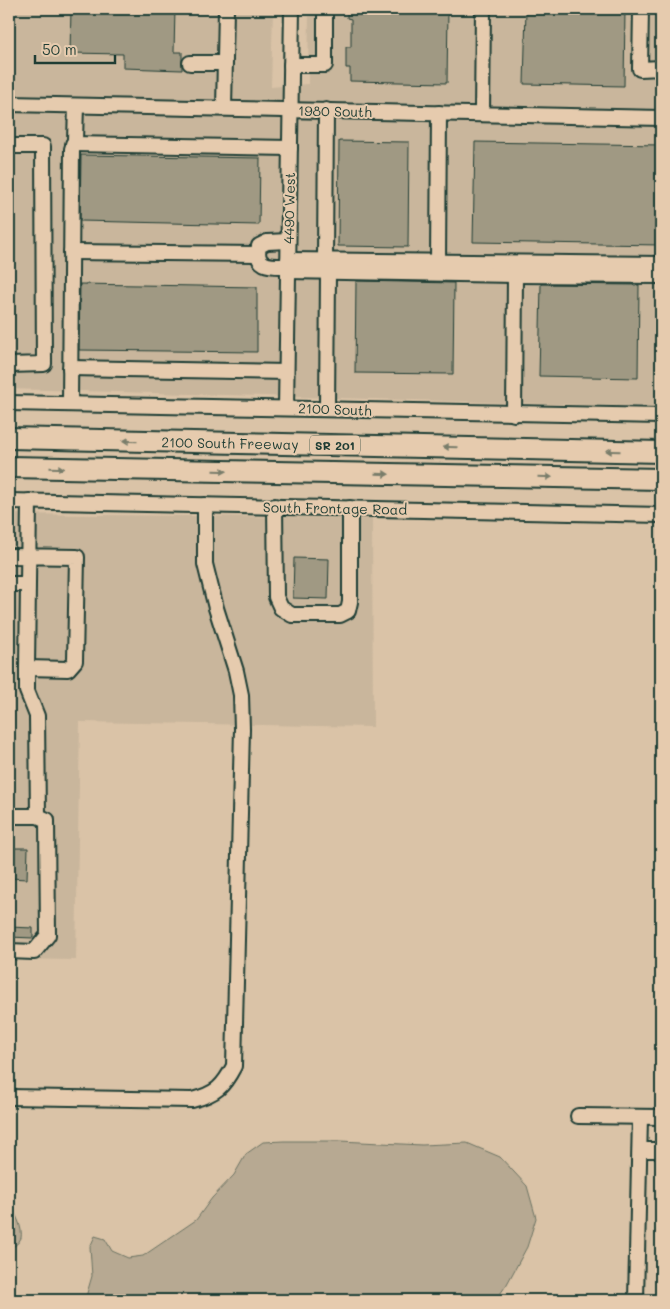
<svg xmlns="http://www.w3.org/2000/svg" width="670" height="1309" font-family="Mali,sans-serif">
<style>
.built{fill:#c9b69c}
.green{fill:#b7a992;stroke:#6b7363}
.building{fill:#a09983;stroke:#1f3d34}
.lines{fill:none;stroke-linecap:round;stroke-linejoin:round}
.minor-casing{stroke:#1f3d34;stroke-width:18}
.highway-casing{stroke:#1f3d34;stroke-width:24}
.minor{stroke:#e6cbae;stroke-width:14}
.highway{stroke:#e6cbae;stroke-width:20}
.oneway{fill:#797d6b}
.labels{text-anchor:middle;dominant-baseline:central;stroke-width:4;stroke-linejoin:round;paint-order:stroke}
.shield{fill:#e6cbae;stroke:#5b6859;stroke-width:1}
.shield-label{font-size:12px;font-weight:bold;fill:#1f3d34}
.street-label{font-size:14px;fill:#1f3d34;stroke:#e6cbae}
</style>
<rect width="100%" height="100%" fill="#dac3a7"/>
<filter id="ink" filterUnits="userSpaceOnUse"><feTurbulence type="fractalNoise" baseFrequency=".02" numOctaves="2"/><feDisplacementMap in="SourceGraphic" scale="10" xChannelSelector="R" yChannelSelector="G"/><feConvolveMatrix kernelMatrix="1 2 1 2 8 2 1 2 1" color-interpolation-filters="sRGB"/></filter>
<g filter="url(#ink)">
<g class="built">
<polygon points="9,9 273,9 271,87 308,84 309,9 661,9 661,407 9,389"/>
<polygon points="9,514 372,518 373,727 80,722 76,960 9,959"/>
</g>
<g class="green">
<polygon points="284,1141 340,1141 422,1145 467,1143 500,1157 527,1186 536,1218 527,1247 507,1284 496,1300 85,1300 92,1276 90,1247 95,1236 105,1239 112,1251 128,1258 143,1256 196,1220 212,1198 234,1175 246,1154 263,1142"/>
<path d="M9,1207C16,1212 23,1229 21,1238C19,1243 14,1247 9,1249Z"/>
</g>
<g class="building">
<polygon points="71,9 175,9 174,52 182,52 182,70 123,68 123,54 70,53"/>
<polygon points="347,9 448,9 447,83 350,81 350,68 346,68 346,47 351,47 351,19 347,18"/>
<polygon points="526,9 625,9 624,86 524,84"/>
<polygon points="339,141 409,142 408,247 338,246"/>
<polygon points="475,142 661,145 661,245 473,242"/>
<polygon points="81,155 260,158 259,225 80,221"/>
<polygon points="356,281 454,283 453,374 355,373"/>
<polygon points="80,284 257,287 257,352 79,350"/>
<polygon points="541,284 639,285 638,378 539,376"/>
<polygon points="294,558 329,559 328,599 293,598"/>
<polygon points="9,848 28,848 27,879 9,878"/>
<polygon points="9,927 33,928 33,938 9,937"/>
</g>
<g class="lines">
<g class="minor-casing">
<g id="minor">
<polyline points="641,9 640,69 661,68"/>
<polyline points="190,63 225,63"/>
<polyline points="291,65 325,65 325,9"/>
<polyline points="9,104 661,118"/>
<polyline points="224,108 226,9"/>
<polyline points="482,114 483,9"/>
<polyline points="73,144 290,148"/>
<polyline points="9,146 43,146 44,364 9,365"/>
<polyline points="71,252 258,254"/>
<polyline points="288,260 661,264"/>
<polyline points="325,260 326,110"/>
<polyline points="438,262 439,113"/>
<path d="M287,266C272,266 254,268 259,246L267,242L288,241"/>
<polyline points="288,271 515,275 661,276"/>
<polyline points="70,368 286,372"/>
<polyline points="9,403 661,416"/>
<polyline points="70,404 72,149 75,140 76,106"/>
<polyline points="286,408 292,9"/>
<polyline points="327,409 328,272"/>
<polyline points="514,414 515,275"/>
<polyline points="9,501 661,515"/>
<polyline points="275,506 276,597 281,608 292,615 340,615 348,611 350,602 350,508"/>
<polyline points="9,556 77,557 75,661 68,669 27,668 29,501"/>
<polyline points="9,584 27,584"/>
<polyline points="9,816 38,816 37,716 27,691 27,668"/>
<polyline points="9,951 34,952 48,935 47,820 38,816"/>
<path d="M9,1097L192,1100C216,1094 223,1087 234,1066L242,729L241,695L236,671L216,608L205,564V505"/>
<polyline points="578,1116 661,1117"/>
<polyline points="640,1150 661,1150"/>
<polyline points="636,1300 640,1117"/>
</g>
</g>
<g class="highway-casing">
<g id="highway">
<polyline points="9,438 661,452"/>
<polyline points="9,467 661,479"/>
</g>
</g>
<use href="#minor" class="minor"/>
<use href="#highway" class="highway"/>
</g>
<defs><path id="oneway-solid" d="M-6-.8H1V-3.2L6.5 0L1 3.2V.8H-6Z" transform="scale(1.25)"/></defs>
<g class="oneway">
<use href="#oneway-solid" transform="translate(130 441) rotate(-179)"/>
<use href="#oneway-solid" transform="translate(450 447) rotate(-179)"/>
<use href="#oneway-solid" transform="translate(613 451) rotate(-179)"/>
<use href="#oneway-solid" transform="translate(57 468) rotate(1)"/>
<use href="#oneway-solid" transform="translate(220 471) rotate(1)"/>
<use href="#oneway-solid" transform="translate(382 474) rotate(1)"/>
<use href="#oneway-solid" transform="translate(545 477) rotate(1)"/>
</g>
</g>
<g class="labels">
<rect class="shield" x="310" y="435.5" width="50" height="19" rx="4"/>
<g class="shield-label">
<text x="335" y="445">SR 201</text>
</g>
<g class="street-label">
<text transform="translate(335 111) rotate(1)">1980 South</text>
<text transform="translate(289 208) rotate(-89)">4490 West</text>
<text transform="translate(335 409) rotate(2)">2100 South</text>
<text transform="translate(230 443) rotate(1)">2100 South Freeway</text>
<text transform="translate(335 508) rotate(1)">South Frontage Road</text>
</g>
</g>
<rect width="670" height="1309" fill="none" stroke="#e6cbae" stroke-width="30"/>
<rect x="15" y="15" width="640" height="1279" fill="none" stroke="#1f3d34" stroke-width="2" filter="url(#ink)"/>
<path d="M35 55v8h80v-8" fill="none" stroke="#1f3d34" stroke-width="2.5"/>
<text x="42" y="55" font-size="15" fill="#1f3d34" stroke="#e6cbae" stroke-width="4" paint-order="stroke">50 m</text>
</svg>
